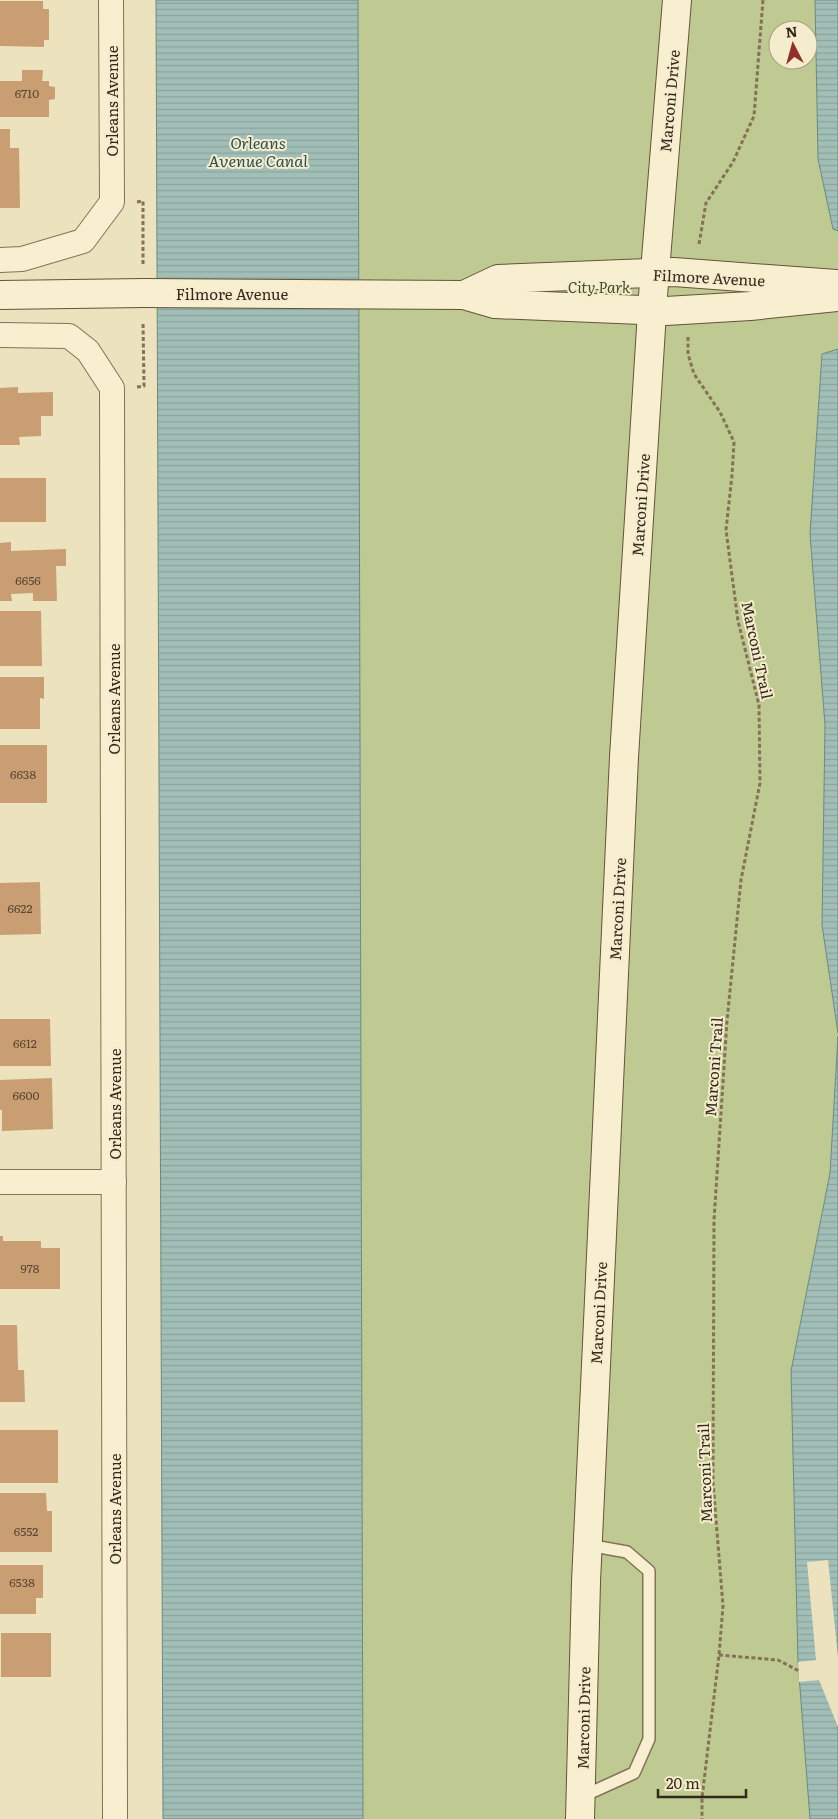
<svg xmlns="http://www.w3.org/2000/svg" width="838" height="1819" font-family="Literata,serif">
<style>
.park{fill:#bfca92;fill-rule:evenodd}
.water{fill:url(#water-rules);stroke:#698b85}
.pier{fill:#ece2bd}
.building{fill:#ca9e73}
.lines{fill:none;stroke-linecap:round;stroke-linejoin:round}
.lane-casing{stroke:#847257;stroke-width:14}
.street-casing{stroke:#847257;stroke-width:26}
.secondary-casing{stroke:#65533a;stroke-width:30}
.path{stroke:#847257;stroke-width:3;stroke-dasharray:4 2.5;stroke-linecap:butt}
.lane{stroke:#f8efd0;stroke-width:11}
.street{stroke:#f8efd0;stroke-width:24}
.secondary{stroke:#f8efd0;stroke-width:28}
.labels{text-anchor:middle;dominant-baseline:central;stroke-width:4;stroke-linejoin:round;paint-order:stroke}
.number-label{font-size:12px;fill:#594631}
.street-label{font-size:15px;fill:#33291b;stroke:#f4eccc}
.park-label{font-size:15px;font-style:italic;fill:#404f22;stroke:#f4eccc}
.water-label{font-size:16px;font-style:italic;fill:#2b5253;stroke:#f4eccc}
</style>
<defs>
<pattern id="water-rules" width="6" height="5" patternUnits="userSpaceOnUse" patternTransform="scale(1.25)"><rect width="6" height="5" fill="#a1beb7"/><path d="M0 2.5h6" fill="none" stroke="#8ba39d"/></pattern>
</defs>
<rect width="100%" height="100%" fill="#ece2bd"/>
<path class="park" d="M358,0H838V1819H363ZM778,30H808V60H778Z"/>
<g class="water">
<polygon points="156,0 358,0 363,1819 163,1819"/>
<polygon points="815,0 838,0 838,231 833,229 818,159"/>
<polygon points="838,349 838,1033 822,925 825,725 810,534 822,354"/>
<polygon points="838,1036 838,1819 810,1819 798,1662 791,1371 830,1173"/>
</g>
<polygon class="pier" points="828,1560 838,1657 838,1727 819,1680 799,1682 798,1662 816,1660 807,1562"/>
<g class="building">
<polygon points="0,1 43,1 43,9 49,9 49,40 44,40 44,47 0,46"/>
<polygon points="22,70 43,70 42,81 49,81 49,86 55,87 55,99 49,100 49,117 0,117 0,81 22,81"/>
<polygon points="0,129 10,129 10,148 19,148 20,208 0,208"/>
<polygon points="18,387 18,393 53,392 53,416 41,416 41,436 19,437 20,445 0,445 0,388"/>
<rect x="0" y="478" width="46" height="44"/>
<polygon points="11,542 11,551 66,549 66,566 56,566 57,601 33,601 33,593 11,594 12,601 0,601 0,543"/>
<polygon points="0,611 41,611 42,666 0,666"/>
<polygon points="0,677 44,677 44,699 40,698 40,729 0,729"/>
<rect x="0" y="745" width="47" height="58"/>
<polygon points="40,882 41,934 0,935 0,883"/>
<polygon points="0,1019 50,1019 51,1066 0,1066"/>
<polygon points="52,1078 53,1129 2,1131 2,1110 0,1110 0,1080"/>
<polygon points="0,1236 3,1236 3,1241 41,1241 41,1248 60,1248 60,1289 0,1289"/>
<polygon points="0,1325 17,1325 18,1370 24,1370 25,1402 0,1402"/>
<rect x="0" y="1430" width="58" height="53"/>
<polygon points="0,1493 46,1493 47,1511 52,1511 52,1552 0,1552"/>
<polygon points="0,1565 43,1565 43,1598 36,1598 36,1614 0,1614"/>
<rect x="1" y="1633" width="50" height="44"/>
</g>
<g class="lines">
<g class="lane-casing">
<polyline id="lane" points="581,1797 634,1773 649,1739 649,1571 627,1552 588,1545"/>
</g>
<g class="street-casing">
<g id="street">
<polyline points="0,260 22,259 83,241 112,202 111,0"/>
<polyline points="0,335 69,336 88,351 112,388 115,1819"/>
<polyline points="0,1182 114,1182"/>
</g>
</g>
<g class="secondary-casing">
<g id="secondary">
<polyline points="0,295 144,293 464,295 495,304 666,311 750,306 838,297"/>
<polyline points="464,295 498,279 674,272 836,284"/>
<polyline points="580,1819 586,1582 624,757 653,296 677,0"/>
</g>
</g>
<g class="path">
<polyline points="137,202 143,201 143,264"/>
<polyline points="699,244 706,203 733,162 754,116 763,0"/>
<polyline points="688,337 688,354 694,374 720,412 734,442 732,475 726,530 738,621 759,705 760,783 741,880 727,1021 714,1220 713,1482 723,1606 719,1655 702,1798 702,1819"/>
<polyline points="137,387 144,386 143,322"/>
<polyline points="719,1655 778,1660 799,1671"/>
</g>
<use href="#lane" class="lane"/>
<use href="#street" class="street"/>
<use href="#secondary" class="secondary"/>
</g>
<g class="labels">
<g class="number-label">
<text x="27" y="93">6710</text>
<text x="28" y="580">6656</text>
<text x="23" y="774">6638</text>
<text x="20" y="908">6622</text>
<text x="25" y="1043">6612</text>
<text x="26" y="1095">6600</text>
<text x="30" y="1268">978</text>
<text x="26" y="1531">6552</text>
<text x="22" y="1582">6538</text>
</g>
<g class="street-label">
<text transform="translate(111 101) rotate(-90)">Orleans Avenue</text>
<text transform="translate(669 101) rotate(-85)">Marconi Drive</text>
<text transform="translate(709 277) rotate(3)">Filmore Avenue</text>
<text x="232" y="293">Filmore Avenue</text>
<text transform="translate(640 505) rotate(-86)">Marconi Drive</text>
<text transform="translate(758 650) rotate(78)">Marconi Trail</text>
<text transform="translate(113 699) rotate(-90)">Orleans Avenue</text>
<text transform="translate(617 909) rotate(-87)">Marconi Drive</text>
<text transform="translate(713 1067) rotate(-86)">Marconi Trail</text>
<text transform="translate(114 1104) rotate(-90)">Orleans Avenue</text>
<text transform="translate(598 1313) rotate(-87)">Marconi Drive</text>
<text transform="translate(704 1473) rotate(-92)">Marconi Trail</text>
<text transform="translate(114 1509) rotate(-90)">Orleans Avenue</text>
<text transform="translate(583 1718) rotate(-89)">Marconi Drive</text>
</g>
<g class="park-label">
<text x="599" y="286">City Park</text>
</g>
<g class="water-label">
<text x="258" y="142">Orleans<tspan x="258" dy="18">Avenue Canal</tspan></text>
</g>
</g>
<g transform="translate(793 45) rotate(354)"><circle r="24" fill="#f4eccc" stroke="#a79e85"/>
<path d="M0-4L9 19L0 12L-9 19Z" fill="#912f28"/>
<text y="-8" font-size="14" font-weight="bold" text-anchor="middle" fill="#33291b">N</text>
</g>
<path d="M658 1789v8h88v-8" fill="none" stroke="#33291b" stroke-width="2.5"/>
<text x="666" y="1789" font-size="15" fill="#33291b" stroke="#f4eccc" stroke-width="4" paint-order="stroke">20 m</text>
</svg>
